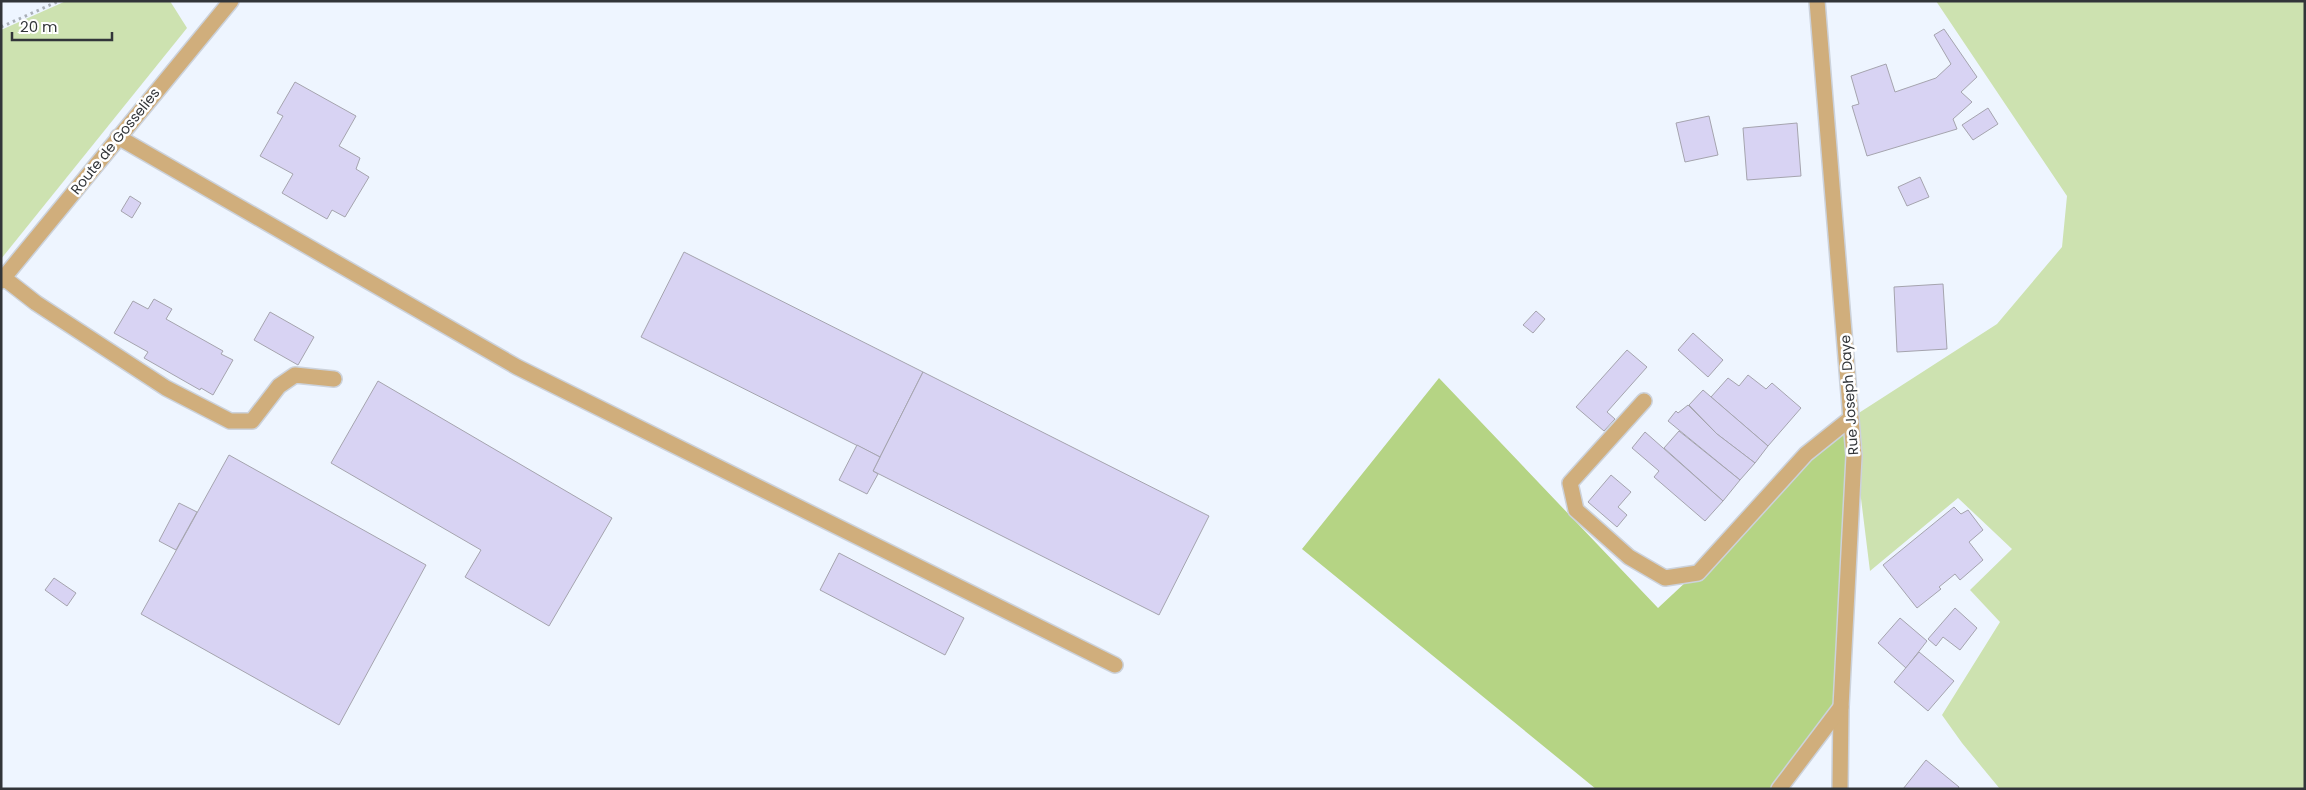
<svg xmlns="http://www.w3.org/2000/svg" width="2306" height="790" font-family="Poppins,sans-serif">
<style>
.green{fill:#cde2b0}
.forest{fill:#b5d484}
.building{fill:#d8d3f3;stroke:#a5a4ae}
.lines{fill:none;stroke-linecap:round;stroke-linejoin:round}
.minor-casing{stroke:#ccd2db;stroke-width:18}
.path{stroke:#a9afb7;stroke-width:3;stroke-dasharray:2.5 4;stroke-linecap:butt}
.minor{stroke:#d0ae7c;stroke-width:15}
.labels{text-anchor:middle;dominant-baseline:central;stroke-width:5;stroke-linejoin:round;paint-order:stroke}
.street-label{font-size:14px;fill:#323539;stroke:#fff}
</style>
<rect width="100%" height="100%" fill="#eef5ff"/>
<g class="green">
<polygon points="66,1 170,1 187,28 1,259 1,30"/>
<polygon points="1936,1 2305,1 2305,789 2000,789 1962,743 1942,715 2000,622 1970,590 2012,549 1958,498 1870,571 1851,418 1997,324 2062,247 2067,196"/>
</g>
<polygon class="forest" points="1439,378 1658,608 1718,552 1851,418 1841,707 1779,789 1596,789 1302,549"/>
<g class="building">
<polygon points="1944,29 1977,77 1961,92 1972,102 1953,119 1957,129 1867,156 1852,106 1859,104 1851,76 1886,64 1895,92 1936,78 1951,64 1934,35"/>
<polygon points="295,82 356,116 339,146 360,158 356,169 369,177 345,217 332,210 327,219 282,193 293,174 260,156 283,116 277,113"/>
<polygon points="1988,108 1998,124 1973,140 1962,125"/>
<polygon points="1709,116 1718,155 1685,162 1676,123"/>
<polygon points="1797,123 1801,176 1747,180 1743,128"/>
<polygon points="1920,177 1929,197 1907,206 1898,187"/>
<polygon points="130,196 141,203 132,218 121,211"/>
<polygon points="684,252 923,372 880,457 641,337"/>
<polygon points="1943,284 1947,349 1897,352 1894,287"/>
<polygon points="154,299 172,309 166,319 223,351 221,354 233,360 213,395 201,388 200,390 144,358 148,352 114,333 133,301 148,309"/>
<polygon points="1536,311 1545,319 1533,333 1523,325"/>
<polygon points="270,312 314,337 298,365 254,340"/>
<polygon points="1693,333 1723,360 1708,377 1678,350"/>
<polygon points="1627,350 1647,367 1607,412 1615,419 1604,431 1576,407"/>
<polygon points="923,372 1209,516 1159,615 873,471"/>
<polygon points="1748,375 1766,389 1772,383 1801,408 1768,446 1711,397 1728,378 1739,386"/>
<polygon points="378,381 612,518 549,626 465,577 481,550 331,463"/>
<polygon points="1703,390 1768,446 1755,463 1717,434 1689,405"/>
<polygon points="1688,405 1717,434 1755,463 1740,480 1668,421 1676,411 1678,413"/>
<polygon points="1679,431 1740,480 1723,501 1664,448"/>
<polygon points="1645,432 1723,501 1705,521 1654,477 1659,471 1632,448"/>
<polygon points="857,445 880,457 873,471 878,474 867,494 839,480"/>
<polygon points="229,455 426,565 339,725 141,614"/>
<polygon points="1611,475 1631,492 1618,507 1627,515 1617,527 1588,502"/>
<polygon points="179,503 197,512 176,550 159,541"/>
<polygon points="1954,507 1961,514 1968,510 1983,530 1969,542 1983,560 1960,580 1955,574 1939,587 1941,589 1917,608 1883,565"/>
<polygon points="839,553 964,618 945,655 820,590"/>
<polygon points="54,578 76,593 67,606 45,590"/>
<polygon points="1955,608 1977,628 1960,650 1943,637 1936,646 1928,639"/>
<polygon points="1900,618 1927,641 1906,668 1878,643"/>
<polygon points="1919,652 1954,681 1928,711 1894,682"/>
<polygon points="1926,760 1959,787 1958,789 1903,789"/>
</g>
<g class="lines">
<g class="minor-casing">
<g id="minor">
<polyline points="1817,1 1854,456 1841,707 1840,789"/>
<polyline points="118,137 517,367 1115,665"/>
<polyline points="4,278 36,303 166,388 230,421 252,421 279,386 295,375 334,379"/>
<polyline points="1,281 231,1"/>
<polyline points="1644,401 1570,483 1576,510 1629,557 1665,578 1698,573 1806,454 1851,418"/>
<polyline points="1779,789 1841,707"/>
</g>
</g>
<polyline class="path" points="1,27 59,1"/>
<use href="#minor" class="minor"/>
</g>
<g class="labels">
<g class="street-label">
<text transform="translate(115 141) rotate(-51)">Route de Gosselies</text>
<text transform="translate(1849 395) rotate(-94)">Rue Joseph Daye</text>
</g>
</g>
<rect width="2306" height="790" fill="none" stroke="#323539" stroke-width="5"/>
<path d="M12 32v8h100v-8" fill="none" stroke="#323539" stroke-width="2.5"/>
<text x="20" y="32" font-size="15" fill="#323539" stroke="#ffffff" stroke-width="4" paint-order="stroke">20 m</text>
</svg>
